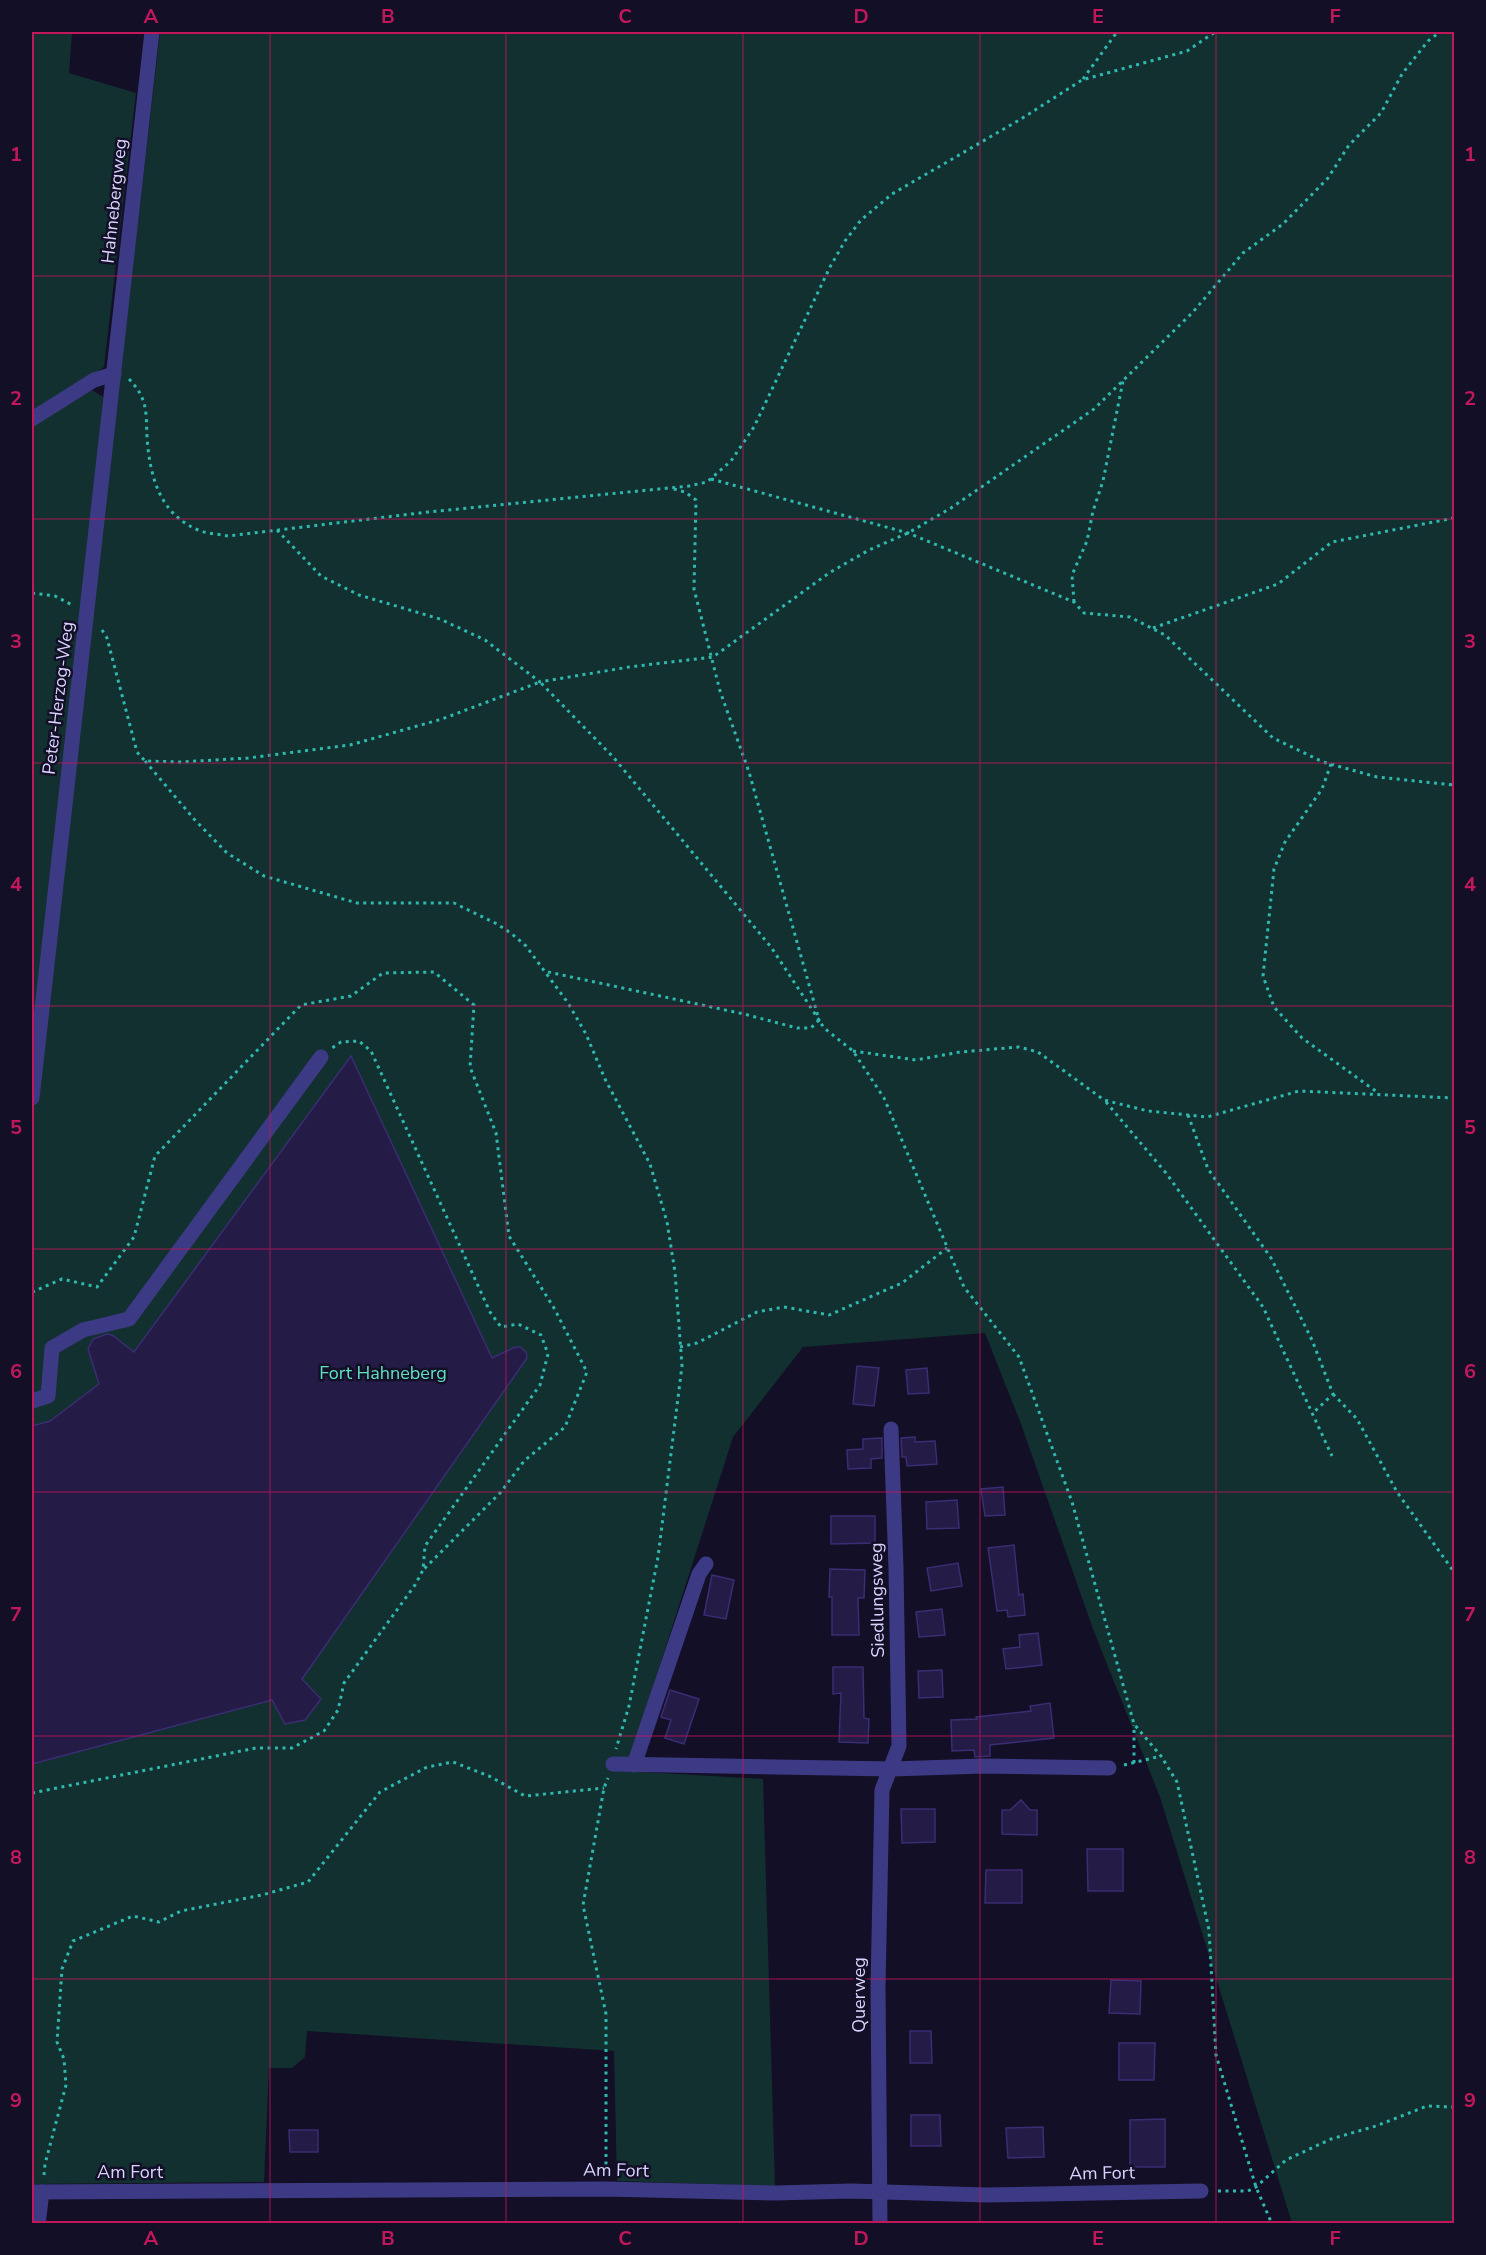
<svg xmlns="http://www.w3.org/2000/svg" width="1486" height="2255" font-family="'Nunito Sans',sans-serif">
<style>
.green{fill:#12302f}
.building{fill:#241b47;stroke:#3b2d73;stroke-width:1.5}
.lines{fill:none;stroke-linecap:round;stroke-linejoin:round}
.path{stroke:#2fb8b0;stroke-width:3;stroke-dasharray:3 4.5;stroke-linecap:butt}
.minor{stroke:#3d3a85;stroke-width:15}
.grid{fill:none;stroke:#c2185b;stroke-width:1.5;stroke-opacity:0.55}
.labels{text-anchor:middle;dominant-baseline:central;stroke-width:5;stroke-linejoin:round;paint-order:stroke}
.street-label{font-size:18px;fill:#d9d4ff;stroke:#130f26}
.park-label{font-size:18px;fill:#5fe0c0;stroke:#130f26}
.neatline{fill:none;stroke:#c2185b;stroke-width:2}
.grid-label{font-size:20px;text-anchor:middle;font-weight:bold;fill:#c2185b}
</style>
<rect width="100%" height="100%" fill="#130f26"/>
<g class="green">
<polygon points="32,32 72,32 69,73 136,93 104,367 32,411"/>
<polygon points="160,32 1454,32 1454,2223 1292,2223 1160,1797 1093,1629 1021,1424 985,1333 803,1347 733,1437 626,1771 763,1779 775,2186 617,2181 614,2051 307,2031 305,2057 292,2068 269,2068 264,2182 32,2184 32,424 92,390 103,397 90,580 122,360"/>
</g>
<g class="building">
<polygon points="351,1056 492,1358 515,1347 520,1347 526,1352 527,1358 302,1679 321,1699 305,1720 285,1724 272,1700 32,1764 32,1426 50,1421 99,1384 88,1349 93,1339 107,1334 112,1335 134,1352"/>
<polygon points="857,1366 879,1368 874,1406 853,1404"/>
<polygon points="927,1368 929,1393 908,1394 906,1370"/>
<polygon points="915,1437 915,1442 935,1441 937,1464 907,1466 906,1457 902,1457 901,1438"/>
<polygon points="882,1438 882,1458 871,1459 871,1468 848,1469 847,1450 863,1449 863,1439"/>
<polygon points="1003,1487 1005,1515 985,1516 981,1489"/>
<polygon points="957,1500 959,1528 927,1529 926,1502"/>
<polygon points="831,1516 875,1516 875,1543 831,1544"/>
<polygon points="1014,1545 1019,1595 1023,1594 1025,1615 1008,1617 1007,1610 997,1611 988,1548"/>
<polygon points="958,1563 962,1586 931,1591 927,1568"/>
<polygon points="830,1569 865,1570 864,1598 858,1598 859,1635 832,1635 832,1597 829,1597"/>
<polygon points="712,1575 734,1580 726,1619 704,1615"/>
<polygon points="942,1609 945,1635 919,1637 916,1612"/>
<polygon points="1038,1633 1042,1665 1006,1669 1003,1649 1020,1647 1019,1635"/>
<polygon points="833,1667 863,1667 864,1718 869,1719 868,1743 839,1742 841,1693 833,1694"/>
<polygon points="942,1670 943,1697 919,1698 918,1671"/>
<polygon points="670,1690 699,1699 684,1744 665,1738 671,1720 661,1717"/>
<polygon points="1050,1703 1054,1738 990,1745 990,1756 975,1757 974,1750 952,1751 951,1720 977,1719 976,1717 1031,1711 1030,1706"/>
<polygon points="1021,1800 1030,1810 1037,1810 1037,1835 1002,1834 1002,1810 1010,1810"/>
<polygon points="901,1809 935,1809 935,1842 902,1843"/>
<polygon points="1087,1849 1123,1849 1123,1891 1088,1891"/>
<polygon points="986,1870 1022,1870 1022,1903 985,1903"/>
<polygon points="1111,1980 1141,1981 1140,2014 1109,2013"/>
<polygon points="910,2031 931,2031 932,2063 910,2063"/>
<polygon points="1119,2043 1155,2043 1154,2080 1119,2080"/>
<polygon points="911,2115 940,2115 941,2146 911,2146"/>
<polygon points="1165,2119 1165,2167 1130,2167 1130,2120"/>
<polygon points="1043,2127 1044,2157 1008,2158 1006,2128"/>
<polygon points="289,2130 318,2130 318,2152 290,2152"/>
</g>
<g class="lines">
<g class="path">
<polyline points="1083,79 1117,32"/>
<path d="M129,379C148,399 146,412 147,438C150,477 160,516 201,531C209,534 219,534 228,536L428,512L689,486L707,482L731,461L754,427L830,267L845,241L861,220L892,194L1021,119L1082,80L1187,51L1215,32"/>
<polyline points="711,479 908,533 1074,602 1084,613 1130,617 1165,635 1273,738 1323,762 1377,777 1454,785"/>
<polyline points="277,530 321,576 359,595 440,619 485,640 540,682 629,667 713,657 829,573 869,550 908,533 951,508 1094,409 1193,312 1243,253 1283,224 1328,178 1349,145 1381,113 1402,74 1428,41 1440,32"/>
<polyline points="32,593 55,596 72,605"/>
<polyline points="1074,602 1072,575 1087,541 1093,511 1103,481 1123,381"/>
<polyline points="1153,628 1278,584 1332,542 1454,518"/>
<polyline points="102,630 107,638 137,752 145,761 181,762 248,758 350,745 442,719 540,682 614,758 771,947 819,1020 749,772 720,691 694,589 696,500 685,492 670,488"/>
<polyline points="145,761 194,819 227,853 264,876 357,903 454,903 497,924 512,934 526,946 568,1003 586,1034 605,1079 650,1164 667,1222 675,1272 682,1366 658,1557 629,1706 616,1749"/>
<polyline points="1331,764 1322,789 1285,842 1274,869 1263,976 1274,1007 1302,1038 1377,1092"/>
<polyline points="548,972 744,1014 797,1028 811,1028 819,1020 824,1028 853,1051 884,1098 964,1287 1019,1357 1072,1502 1134,1724 1161,1756 1177,1782 1209,1930 1216,2055 1256,2187 1272,2224"/>
<polyline points="853,1051 916,1060 960,1052 1019,1047 1038,1052 1104,1100 1148,1111 1188,1115 1207,1117 1299,1091 1454,1098"/>
<polyline points="1106,1102 1166,1173 1263,1307 1332,1456"/>
<polyline points="1188,1115 1208,1169 1271,1258 1312,1340 1333,1394 1313,1413"/>
<polyline points="32,1292 62,1279 97,1287 134,1237 155,1156 301,1005 351,996 383,973 434,972 474,1005 470,1067 496,1133 509,1236 554,1308 587,1372 565,1427 524,1461 501,1492 423,1570"/>
<polyline points="680,1347 697,1343 757,1312 784,1307 829,1315 902,1283 947,1248"/>
<polyline points="1333,1394 1357,1419 1397,1492 1454,1572"/>
<polyline points="1134,1763 1134,1725"/>
<polyline points="1124,1765 1161,1756"/>
<polyline points="32,1793 256,1748 292,1748 324,1731 338,1710 344,1683 415,1585 423,1570 425,1546 540,1385 548,1354 541,1335 518,1324 501,1327 490,1312 371,1051 359,1041 341,1042 332,1048"/>
<polyline points="606,2172 606,2014 583,1905 604,1788 608,1778"/>
<polyline points="44,2175 45,2164 66,2085 64,2059 57,2042 62,1969 73,1941 133,1916 159,1922 181,1911 262,1895 308,1882 380,1792 427,1767 453,1762 489,1776 525,1796 604,1788"/>
<polyline points="1218,2191 1248,2191 1256,2187 1286,2160 1331,2139 1376,2126 1427,2106 1454,2107"/>
</g>
<g class="minor">
<polyline points="32,419 94,380 114,374"/>
<polyline points="32,1098 152,32"/>
<polyline points="32,1401 48,1396 52,1348 83,1330 129,1319 321,1057"/>
<polyline points="613,1764 892,1769 983,1766 1109,1768"/>
<polyline points="634,1765 699,1574 706,1564"/>
<polyline points="32,2192 606,2189 776,2193 851,2191 986,2195 1201,2191"/>
<polyline points="38,2224 42,2192"/>
<polyline points="880,2224 878,1987 882,1790 899,1746 896,1568 891,1429"/>
</g>
</g>
<path class="grid" d="M270,32V2224M506,32V2224M743,32V2224M980,32V2224M1216,32V2224M32,276H1454M32,519H1454M32,763H1454M32,1006H1454M32,1249H1454M32,1492H1454M32,1736H1454M32,1979H1454"/>
<g class="labels">
<g class="street-label">
<text transform="translate(114 201) rotate(-84)">Hahnebergweg</text>
<text transform="translate(58 698) rotate(-83)">Peter-Herzog-Weg</text>
<text transform="translate(877 1600) rotate(-91)">Siedlungsweg</text>
<text transform="translate(859 1995) rotate(-90)">Querweg</text>
<text transform="translate(616 2170) rotate(1)">Am Fort</text>
<text x="130" y="2172">Am Fort</text>
<text transform="translate(1102 2173) rotate(-1)">Am Fort</text>
</g>
<g class="park-label">
<text x="383" y="1373">Fort Hahneberg</text>
</g>
</g>
<rect width="1486" height="2255" fill="none" stroke="#130f26" stroke-width="66"/>
<rect x="33" y="33" width="1420" height="2189" class="neatline"/>
<g class="grid-label">
<text x="151" y="23">A</text>
<text x="388" y="23">B</text>
<text x="625" y="23">C</text>
<text x="861" y="23">D</text>
<text x="1098" y="23">E</text>
<text x="1335" y="23">F</text>
<text x="16" y="161">1</text>
<text x="1470" y="161">1</text>
<text x="16" y="405">2</text>
<text x="1470" y="405">2</text>
<text x="16" y="648">3</text>
<text x="1470" y="648">3</text>
<text x="16" y="891">4</text>
<text x="1470" y="891">4</text>
<text x="16" y="1134">5</text>
<text x="1470" y="1134">5</text>
<text x="16" y="1378">6</text>
<text x="1470" y="1378">6</text>
<text x="16" y="1621">7</text>
<text x="1470" y="1621">7</text>
<text x="16" y="1864">8</text>
<text x="1470" y="1864">8</text>
<text x="16" y="2107">9</text>
<text x="1470" y="2107">9</text>
<text x="151" y="2245">A</text>
<text x="388" y="2245">B</text>
<text x="625" y="2245">C</text>
<text x="861" y="2245">D</text>
<text x="1098" y="2245">E</text>
<text x="1335" y="2245">F</text>
</g>
</svg>
